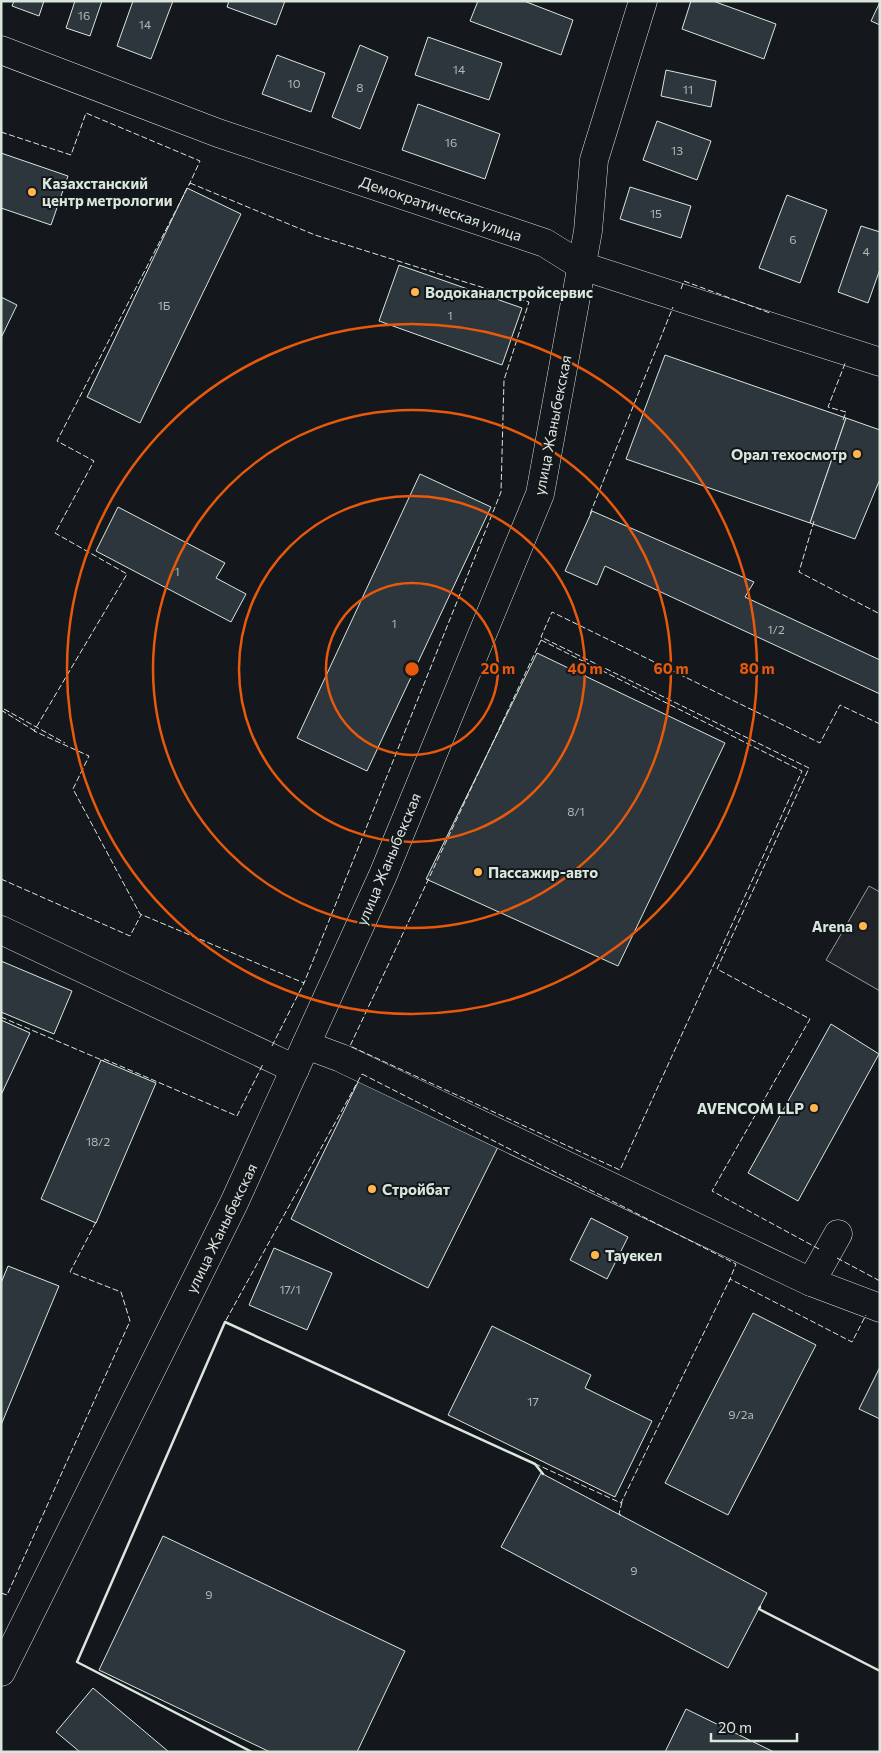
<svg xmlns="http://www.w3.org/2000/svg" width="881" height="1753" font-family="Commissioner,sans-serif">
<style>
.green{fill:#202428;stroke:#939e99}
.building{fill:#2c363c;stroke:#d8e6dc}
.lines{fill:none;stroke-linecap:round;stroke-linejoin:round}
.minor-casing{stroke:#d8e6dc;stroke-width:29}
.minor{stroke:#14181c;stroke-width:28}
.fence{stroke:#d8e6dc;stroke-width:1;stroke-dasharray:6 2.5;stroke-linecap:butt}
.wall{stroke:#d8e6dc;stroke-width:2.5}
.ring{fill:none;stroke:#e8590c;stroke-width:2.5}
.poi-dot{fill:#ffb74d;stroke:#14181c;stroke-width:2}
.labels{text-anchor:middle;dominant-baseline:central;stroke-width:4;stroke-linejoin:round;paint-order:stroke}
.number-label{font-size:12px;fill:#adbab4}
.poi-label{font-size:15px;font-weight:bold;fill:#d8e6dc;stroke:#14181c;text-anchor:start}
.street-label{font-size:15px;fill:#d8e6dc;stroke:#14181c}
.centre{fill:#e8590c;stroke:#14181c;stroke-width:2.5}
.ring-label{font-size:15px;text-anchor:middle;font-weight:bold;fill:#e8590c;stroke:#14181c;stroke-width:4;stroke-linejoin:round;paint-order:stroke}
</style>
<rect width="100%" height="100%" fill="#14181c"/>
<polygon class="green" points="869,886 880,892 880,991 826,960"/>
<g class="building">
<polygon points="14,1 44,1 39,16 12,6"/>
<polygon points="75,1 102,1 90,36 66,28"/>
<polygon points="133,1 173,1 151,59 117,46"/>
<polygon points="229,1 285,1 276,25 227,7"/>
<polygon points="478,1 524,1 573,20 561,55 470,21"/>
<polygon points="691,1 713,1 776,24 764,59 682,29"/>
<polygon points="880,2 880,25 871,21"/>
<polygon points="428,37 502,63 489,100 415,75"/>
<polygon points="360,45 388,57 360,129 332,117"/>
<polygon points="277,55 325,73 311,112 262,94"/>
<polygon points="666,70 716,81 711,107 661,96"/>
<polygon points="418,104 500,134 485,179 402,150"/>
<polygon points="657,121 711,141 697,180 643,160"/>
<polygon points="1,153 68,176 51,225 1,208"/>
<polygon points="630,187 691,206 681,238 620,219"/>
<polygon points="187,188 241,214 140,423 87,397"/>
<polygon points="787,195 827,210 800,283 759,268"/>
<polygon points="861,226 880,232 880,269 868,303 838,292"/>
<polygon points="399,265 522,308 502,365 379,321"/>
<polygon points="1,297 17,305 1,338"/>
<polygon points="665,355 846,418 810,523 626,459"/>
<polygon points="846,418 880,430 880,479 855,539 810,523"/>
<polygon points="420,474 491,507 367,771 297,738"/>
<polygon points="118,507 225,563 216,578 246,594 231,622 96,551"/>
<polygon points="592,511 754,582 745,597 880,660 880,694 605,566 597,585 565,571"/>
<polygon points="537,653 725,743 618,966 426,879"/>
<polygon points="1,961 72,991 54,1034 1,1012"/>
<polygon points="1,1020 30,1033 1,1095"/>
<polygon points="831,1024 879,1054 798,1201 748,1173"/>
<polygon points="101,1060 156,1083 96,1223 41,1199"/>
<polygon points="362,1074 500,1143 428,1288 291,1219"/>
<polygon points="591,1218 628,1237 607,1279 570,1260"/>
<polygon points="274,1248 332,1273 307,1330 249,1305"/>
<polygon points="8,1266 59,1286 1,1425 1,1283"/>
<polygon points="753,1313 816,1345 728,1515 665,1483"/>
<polygon points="492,1326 591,1375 585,1388 652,1421 615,1497 448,1415"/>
<polygon points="880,1367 880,1419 859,1409"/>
<polygon points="541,1473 767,1593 728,1668 501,1547"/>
<polygon points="163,1536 405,1651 357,1752 270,1752 99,1670"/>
<polygon points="93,1688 169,1752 80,1752 56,1732"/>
<polygon points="686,1709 774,1752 665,1752"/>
</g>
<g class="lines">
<g class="minor-casing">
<g id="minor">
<polyline points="1,50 218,133 545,243 582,266 880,362"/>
<polyline points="1,930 295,1069"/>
<polyline points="306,1045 341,1058 811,1282 838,1234"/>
<polyline points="811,1282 880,1308"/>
<polyline points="1,1672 234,1203 383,875 540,494 588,231 594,160 643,1"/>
</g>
</g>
<use href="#minor" class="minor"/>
<g class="fence">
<polyline points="1,132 71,155 86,113 200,161 189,185"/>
<polygon points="190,183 315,235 529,302 504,380 501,492 304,983 140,914 73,789 89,756 34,731 127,574 55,533 94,461 57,441"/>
<polyline points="681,289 684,281 770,313"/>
<polyline points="843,420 846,412 828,407 846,361"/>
<polyline points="590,514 673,307"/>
<polyline points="814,521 799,572 880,614"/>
<polygon points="541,640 802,771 620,1170 350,1046"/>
<polyline points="4,709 65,743"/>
<polyline points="1,710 35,731"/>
<polyline points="1,879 130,936 141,915"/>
<polyline points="1,1017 104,1061"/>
<polyline points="272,1046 304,983 303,982"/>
<polyline points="104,1059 237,1116 263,1064"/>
<polygon points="362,1074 736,1264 730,1279 621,1503 225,1322"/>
<polyline points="819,1249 712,1191 810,1019 717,969 809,768 541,637 552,612 820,743 840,705 880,724"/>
<polyline points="837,1258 880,1281"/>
<polyline points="729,1282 730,1279 852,1342 866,1315"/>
<polyline points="621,1515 619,1514 622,1502"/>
<polyline points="1,1593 7,1595 130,1321 121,1292 70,1272 97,1220"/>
<polyline points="760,1606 759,1609 880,1671"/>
</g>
<g class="wall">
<polyline points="760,1607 759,1609 880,1671"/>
<polyline points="252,1752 77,1662 225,1322 535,1464 543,1474"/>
</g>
</g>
<g class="ring">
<circle cx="412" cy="669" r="86"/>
<circle cx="412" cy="669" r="173"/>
<circle cx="412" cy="669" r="259"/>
<circle cx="412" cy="669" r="345"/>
</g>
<g class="poi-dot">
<circle cx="32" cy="192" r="5"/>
<circle cx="415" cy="292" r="5"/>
<circle cx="857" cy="454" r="5"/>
<circle cx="478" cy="872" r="5"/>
<circle cx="863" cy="926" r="5"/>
<circle cx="814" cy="1108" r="5"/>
<circle cx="372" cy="1189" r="5"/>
<circle cx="595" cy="1255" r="5"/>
</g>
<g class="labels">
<g class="number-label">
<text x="84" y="15">16</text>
<text x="145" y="24">14</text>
<text x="459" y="69">14</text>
<text x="294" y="83">10</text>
<text x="360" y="87">8</text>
<text x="688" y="89">11</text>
<text x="451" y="142">16</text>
<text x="677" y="150">13</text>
<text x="656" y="213">15</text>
<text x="793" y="239">6</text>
<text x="866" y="251">4</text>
<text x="164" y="305">1Б</text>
<text x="450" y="315">1</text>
<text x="177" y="571">1</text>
<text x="394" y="623">1</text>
<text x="776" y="629">1/2</text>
<text x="576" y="811">8/1</text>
<text x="98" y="1141">18/2</text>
<text x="290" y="1289">17/1</text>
<text x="533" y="1401">17</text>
<text x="741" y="1414">9/2а</text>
<text x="634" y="1570">9</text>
<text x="209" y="1594">9</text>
</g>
<g class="poi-label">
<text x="42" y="183">Казахстанский<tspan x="42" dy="17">центр метрологии</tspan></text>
<text x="425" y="292">Водоканалстройсервис</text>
<text x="847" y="454" text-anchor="end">Орал техосмотр</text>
<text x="488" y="872">Пассажир-авто</text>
<text x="853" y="926" text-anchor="end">Arena</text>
<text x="804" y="1108" text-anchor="end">AVENCOM LLP</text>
<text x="382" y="1189">Стройбат</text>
<text x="605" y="1255">Тауекел</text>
</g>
<g class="street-label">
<text transform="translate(441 208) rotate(19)">Демократическая улица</text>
<text transform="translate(552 425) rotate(-79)">улица Жаныбекская</text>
<text transform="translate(388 859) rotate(-67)">улица Жаныбекская</text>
<text transform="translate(221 1228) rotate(-64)">улица Жаныбекская</text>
</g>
</g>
<circle cx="412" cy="669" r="8" class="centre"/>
<g class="ring-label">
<text x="498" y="674">20 m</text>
<text x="585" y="674">40 m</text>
<text x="671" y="674">60 m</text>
<text x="757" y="674">80 m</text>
</g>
<rect width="881" height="1753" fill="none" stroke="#d8e6dc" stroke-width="5"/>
<path d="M711 1733v8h86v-8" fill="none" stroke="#d8e6dc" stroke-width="2.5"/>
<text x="718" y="1733" font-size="15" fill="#d8e6dc" stroke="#14181c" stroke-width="4" paint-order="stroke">20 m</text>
</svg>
